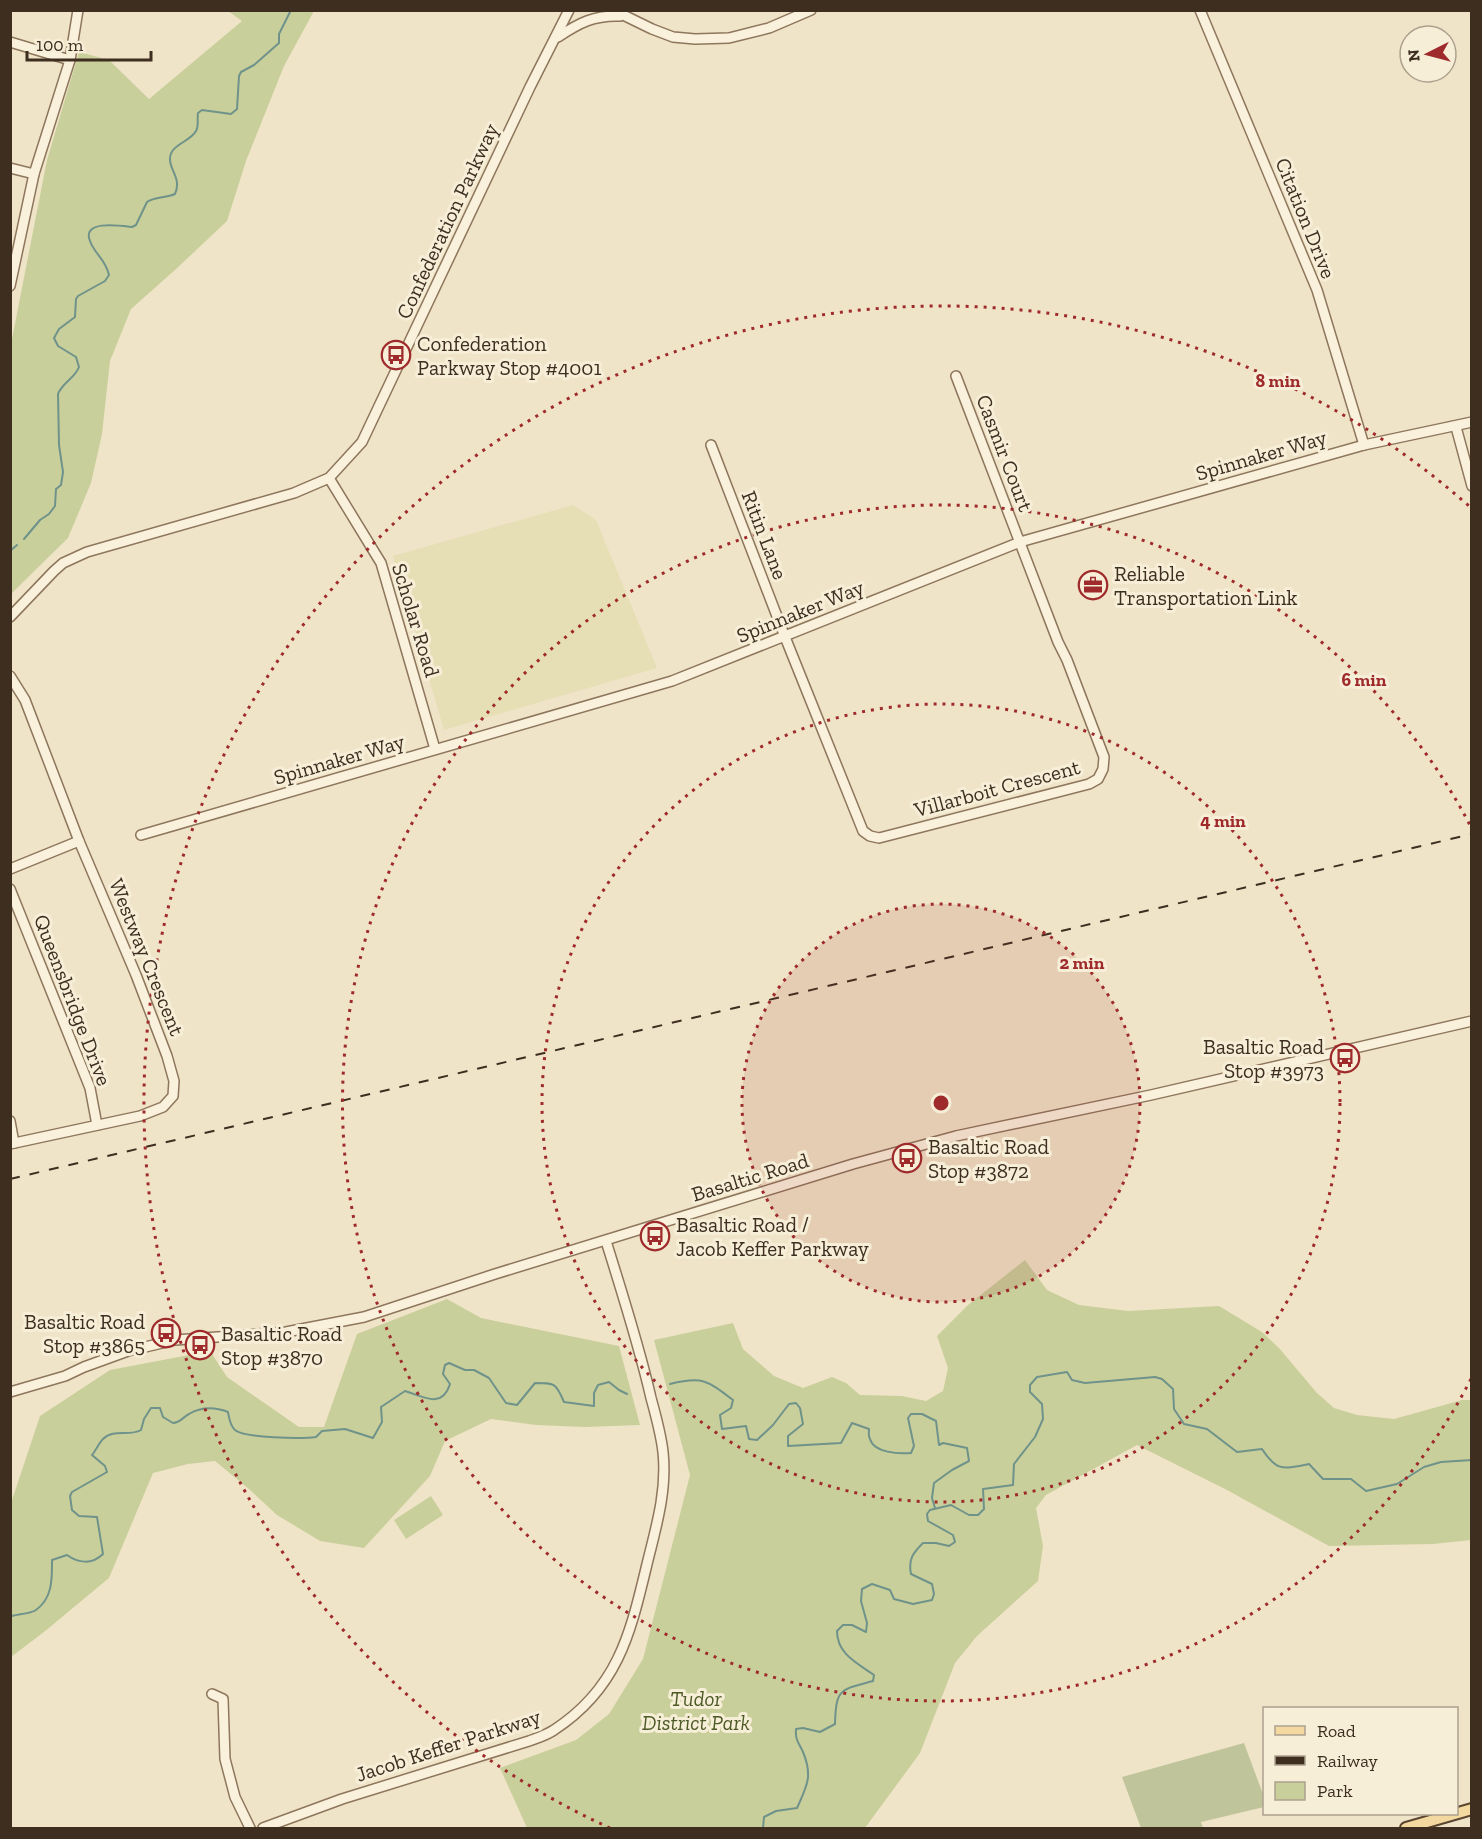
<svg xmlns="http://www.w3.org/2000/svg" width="1482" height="1839" font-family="'Zilla Slab',serif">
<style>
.farmland{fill:#e6deb5}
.green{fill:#c9cf9b}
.cemetery{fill:#bfc49a}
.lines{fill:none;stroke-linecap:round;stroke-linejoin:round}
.stream{stroke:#6f938a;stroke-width:2}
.minor-casing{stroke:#8d765c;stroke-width:12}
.major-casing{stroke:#5b4430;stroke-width:14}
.minor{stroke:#faf1dc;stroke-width:9}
.major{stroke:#f3d9a0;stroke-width:10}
.rail{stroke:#3d2e20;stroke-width:2;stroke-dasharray:10 10;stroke-linecap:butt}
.ring{fill:none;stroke:#9e2a2b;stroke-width:3;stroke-dasharray:3 6}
.labels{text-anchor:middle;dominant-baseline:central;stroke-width:6;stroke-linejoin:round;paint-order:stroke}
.street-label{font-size:21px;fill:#3d2e20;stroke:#f7eed8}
.poi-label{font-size:21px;fill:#3d2e20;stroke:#f7eed8;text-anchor:start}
.park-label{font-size:21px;font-style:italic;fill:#4d5a26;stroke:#f7eed8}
.centre{fill:#9e2a2b;stroke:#f7eed8;stroke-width:3}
.ring-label{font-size:18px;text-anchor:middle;font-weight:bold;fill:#9e2a2b;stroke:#f7eed8;stroke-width:6;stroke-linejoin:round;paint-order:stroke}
</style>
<rect width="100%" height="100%" fill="#f0e4c8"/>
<polygon class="farmland" points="573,505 596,520 657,668 444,730 393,556"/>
<g class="green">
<polygon points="228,11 314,11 284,66 246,161 227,221 175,270 131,309 110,361 102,434 91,483 68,538 11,594 11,344 47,160 79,52 109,60 149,99 242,21"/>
<polygon points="1025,1260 1047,1290 1079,1305 1128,1311 1219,1306 1262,1332 1279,1348 1317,1393 1334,1408 1357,1415 1394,1419 1462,1400 1471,1400 1471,1540 1433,1544 1329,1546 1227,1490 1137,1445 1046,1495 1036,1508 1043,1546 1038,1581 977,1636 955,1663 920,1753 865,1828 527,1828 500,1768 576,1740 609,1714 643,1659 690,1475 654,1340 733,1323 743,1349 774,1376 803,1388 832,1377 846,1383 860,1395 902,1396 926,1401 943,1391 948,1368 937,1336 968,1305"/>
<polygon points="447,1299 481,1318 619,1346 640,1425 585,1427 536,1425 491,1419 445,1441 430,1476 364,1548 320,1541 277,1515 249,1489 215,1461 188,1464 153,1473 109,1578 44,1632 11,1657 11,1503 40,1416 110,1370 210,1351 227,1377 299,1427 324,1427 357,1334"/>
<polygon points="431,1496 443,1515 406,1539 394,1520"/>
</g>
<polygon class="cemetery" points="1244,1743 1264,1797 1264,1807 1201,1822 1203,1828 1141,1828 1122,1777"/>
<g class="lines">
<g class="stream">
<path d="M24,539L40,520L49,514L55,506L56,489L61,485L63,472L59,445L58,394C62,383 75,378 79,367L76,357L58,346L54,338L59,329L75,317L76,299L78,296L105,281L109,275C105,258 95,255 90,241C81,219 123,226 132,227L136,225L147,202C154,197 166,198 175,194C182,178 169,170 170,158C171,144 190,142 196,131C199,126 197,119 198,113L202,110L231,114L237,109L239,76L241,72L254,65L279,43V34L291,10"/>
<polyline points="10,551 17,545"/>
<path d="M670,1384C702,1376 707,1380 733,1400L731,1408L720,1415L722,1429L746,1426L749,1439L757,1440L773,1425L789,1404L796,1403L800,1408L803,1424L788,1436V1446L841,1443L852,1423L869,1429C869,1432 868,1436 870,1439C874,1453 899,1454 911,1453L914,1446L908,1418L911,1414H922L936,1421L939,1445L943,1443L967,1448L969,1461L952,1470L934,1483L932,1498L935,1508"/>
<path d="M10,1615L12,1616C19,1614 30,1614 36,1610C53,1598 52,1578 52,1560L67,1555C78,1563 92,1565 103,1554L97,1517L79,1516L72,1510L70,1496L72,1492L107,1472L105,1466L92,1455C96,1450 99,1443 103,1439C114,1428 129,1437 141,1430L144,1419L151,1408H160L163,1417L173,1423C180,1423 183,1417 189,1414C201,1407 215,1407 228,1412C229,1418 230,1426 235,1430C244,1438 302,1439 316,1437L322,1431L345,1429L373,1438L382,1422L381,1407L405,1391C424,1397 442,1409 450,1384L443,1374L445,1365L449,1363L465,1370H474L489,1378L506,1403L517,1405L535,1383C555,1383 556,1383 564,1402L594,1406V1393L598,1385L609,1382L619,1390L627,1394"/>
<path d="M763,1828L764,1817L776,1811L797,1808C807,1786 813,1776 803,1752C799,1743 795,1740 796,1729L803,1728L820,1732L835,1724C836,1688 840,1690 873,1681L874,1675C857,1663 837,1654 837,1631L843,1625H852L866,1632L867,1623L861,1601L862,1589L872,1584L890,1590L894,1599L913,1604L932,1600L934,1594L932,1584L911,1574C908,1559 913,1553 923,1543H936L949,1546L955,1542L953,1535L928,1521L927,1514L930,1510L951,1505L969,1515H978L984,1509L983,1489L1013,1485L1014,1464L1035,1437L1043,1419L1042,1404L1030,1392V1385L1037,1377L1067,1372L1072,1380L1085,1383L1155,1377L1162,1379L1173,1389L1174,1409L1184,1424L1207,1429L1237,1452L1262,1449C1277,1472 1283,1469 1309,1464L1323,1479H1351L1366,1491L1397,1484L1424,1467L1441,1462L1472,1460"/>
</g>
<g class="minor-casing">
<g id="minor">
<polyline points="613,10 652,29 673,37 695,39 729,38 769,28 811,10"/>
<polyline points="1200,10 1317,290 1364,445"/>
<path d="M558,37C579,23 594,15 620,16"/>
<polyline points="10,42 70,60"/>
<polyline points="10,168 34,174"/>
<polyline points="10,286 34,174 70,60 78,10"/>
<polyline points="1456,427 1472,486"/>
<polyline points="711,445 785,637 863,831 870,836 879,838 1089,784 1098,779 1103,769 1104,757 1067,660 1058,642 956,376"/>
<polyline points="329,478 381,563 435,749"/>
<polyline points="10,617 54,571 63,563 87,552 294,493 329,478 362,442 530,87 569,10"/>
<polyline points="10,676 25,700 79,841 136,975 167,1056 174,1081 173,1096 163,1107 140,1116 10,1144"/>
<polyline points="141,835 672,681 1020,542 1364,445 1472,422"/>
<polyline points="10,869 79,841"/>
<polyline points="10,889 90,1088 97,1125"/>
<polyline points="10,1121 14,1143"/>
<polyline points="10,1392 65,1376 84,1367 128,1351 175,1340 286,1332 364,1317 495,1274 853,1164 956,1136 1151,1095 1472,1021"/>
<polyline points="212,1694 223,1699 225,1759 235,1797 250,1828"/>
<path d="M263,1828L342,1799L529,1741C537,1738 547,1735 554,1730C620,1687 631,1630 648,1560C657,1524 667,1489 663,1452C661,1434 656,1416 651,1398C639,1345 622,1293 606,1241"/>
</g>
</g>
<g class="major-casing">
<polyline id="major" points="1406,1828 1472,1809"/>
</g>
<use href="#minor" class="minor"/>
<use href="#major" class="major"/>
<polyline class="rail" points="10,1179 1472,834"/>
</g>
<circle cx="941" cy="1103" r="199" fill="#9e2a2b" fill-opacity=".12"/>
<g class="ring">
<circle cx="941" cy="1103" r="199"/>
<circle cx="941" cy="1103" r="399"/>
<path d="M1471 1379A598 598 0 1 1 1471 827"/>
<path d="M610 1828A797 797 0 1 1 1469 506"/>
</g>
<defs>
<g id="bus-ring" transform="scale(1.5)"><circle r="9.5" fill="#f7eed8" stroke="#9e2a2b" stroke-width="1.5"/><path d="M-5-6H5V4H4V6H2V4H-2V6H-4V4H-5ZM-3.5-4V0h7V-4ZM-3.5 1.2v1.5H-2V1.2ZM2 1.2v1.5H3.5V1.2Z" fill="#9e2a2b"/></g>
<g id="office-ring" transform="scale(1.5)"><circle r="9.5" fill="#f7eed8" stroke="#9e2a2b" stroke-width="1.5"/><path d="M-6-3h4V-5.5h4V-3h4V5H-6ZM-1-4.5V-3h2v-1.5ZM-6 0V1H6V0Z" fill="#9e2a2b"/></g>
</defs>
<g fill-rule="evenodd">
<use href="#bus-ring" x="396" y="355"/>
<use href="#office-ring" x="1093" y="585"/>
<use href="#bus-ring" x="1345" y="1058"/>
<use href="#bus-ring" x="907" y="1158"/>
<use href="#bus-ring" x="655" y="1236"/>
<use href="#bus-ring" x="166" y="1333"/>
<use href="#bus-ring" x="200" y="1345"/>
</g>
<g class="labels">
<g class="street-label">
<text transform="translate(1306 218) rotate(68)">Citation Drive</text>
<text transform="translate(447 221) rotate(-65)">Confederation Parkway</text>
<text transform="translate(1005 453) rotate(69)">Casmir Court</text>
<text transform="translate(1261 455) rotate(-16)">Spinnaker Way</text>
<text transform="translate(765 535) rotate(69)">Ritin Lane</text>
<text transform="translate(800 611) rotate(-22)">Spinnaker Way</text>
<text transform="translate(416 620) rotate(73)">Scholar Road</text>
<text transform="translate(339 759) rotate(-16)">Spinnaker Way</text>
<text transform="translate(997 788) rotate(-15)">Villarboit Crescent</text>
<text transform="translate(147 957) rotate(68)">Westway Crescent</text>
<text transform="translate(73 1000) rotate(69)">Queensbridge Drive</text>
<text transform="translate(750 1177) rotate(-17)">Basaltic Road</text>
<text transform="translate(448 1745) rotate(-18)">Jacob Keffer Parkway</text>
</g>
<g class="poi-label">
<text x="417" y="343">Confederation<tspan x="417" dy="24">Parkway Stop #4001</tspan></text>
<text x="1114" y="573">Reliable<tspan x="1114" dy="24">Transportation Link</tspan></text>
<text x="1324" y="1046" text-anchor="end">Basaltic Road<tspan x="1324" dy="24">Stop #3973</tspan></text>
<text x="928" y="1146">Basaltic Road<tspan x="928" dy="24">Stop #3872</tspan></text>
<text x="676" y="1224">Basaltic Road /<tspan x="676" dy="24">Jacob Keffer Parkway</tspan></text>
<text x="145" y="1321" text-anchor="end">Basaltic Road<tspan x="145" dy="24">Stop #3865</tspan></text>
<text x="221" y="1333">Basaltic Road<tspan x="221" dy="24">Stop #3870</tspan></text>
</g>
<g class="park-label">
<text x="696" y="1698">Tudor<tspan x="696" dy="24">District Park</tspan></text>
</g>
</g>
<circle cx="941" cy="1103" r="9" class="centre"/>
<g class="ring-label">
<text x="1278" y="387">8 min</text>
<text x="1364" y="686">6 min</text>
<text x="1223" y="827">4 min</text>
<text x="1082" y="969">2 min</text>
</g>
<rect width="1482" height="1839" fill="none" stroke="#3d2e20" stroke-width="24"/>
<rect x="1263" y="1707" width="195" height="108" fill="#f7eed8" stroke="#ada18e" stroke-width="1.5"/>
<rect x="1275" y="1726" width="30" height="9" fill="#f3d9a0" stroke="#ada18e" stroke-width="1.5"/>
<text x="1317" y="1737" font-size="18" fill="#3d2e20">Road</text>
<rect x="1275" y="1756" width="30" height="9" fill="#3d2e20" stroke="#ada18e" stroke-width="1.5"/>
<text x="1317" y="1767" font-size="18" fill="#3d2e20">Railway</text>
<rect x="1275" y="1782" width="30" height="18" fill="#c9cf9b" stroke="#ada18e" stroke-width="1.5"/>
<text x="1317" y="1797" font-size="18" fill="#3d2e20">Park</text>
<g transform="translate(1428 54) rotate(264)"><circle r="28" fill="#f7eed8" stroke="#ada18e" stroke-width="1.5"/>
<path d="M0-4.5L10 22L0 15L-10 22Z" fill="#9e2a2b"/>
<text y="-9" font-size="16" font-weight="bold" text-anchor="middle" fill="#3d2e20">N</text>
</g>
<path d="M27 51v9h124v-9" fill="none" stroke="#3d2e20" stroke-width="3"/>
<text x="36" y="51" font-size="18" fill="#3d2e20" stroke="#f7eed8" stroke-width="4.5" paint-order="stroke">100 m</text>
</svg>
